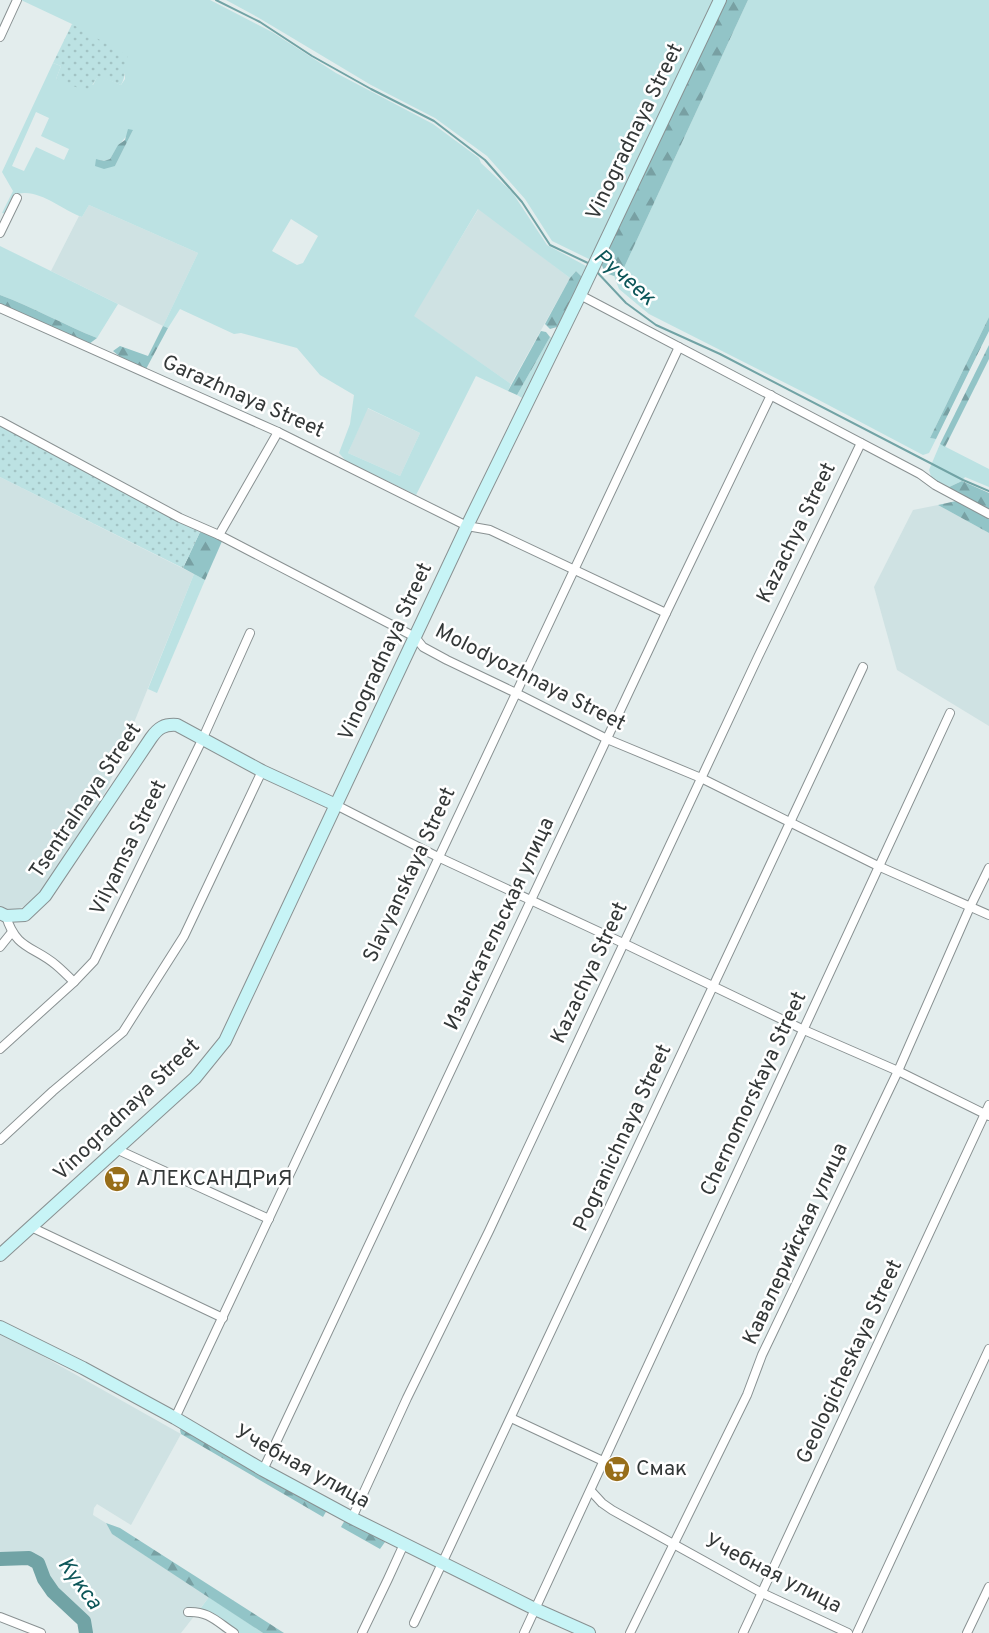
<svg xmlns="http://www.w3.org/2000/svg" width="989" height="1633" font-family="Overpass,sans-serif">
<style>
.built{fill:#cfe2e3}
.green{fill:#bce2e3;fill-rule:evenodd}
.forest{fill:url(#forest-firs)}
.garden{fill:url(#garden-dots)}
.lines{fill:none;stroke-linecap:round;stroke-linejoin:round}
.stream{stroke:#71a3a5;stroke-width:2}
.river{stroke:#71a3a5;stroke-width:14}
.street-casing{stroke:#899192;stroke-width:10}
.secondary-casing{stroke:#899192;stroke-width:14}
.street{stroke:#fff;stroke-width:8}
.secondary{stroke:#c7f4f6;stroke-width:12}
.labels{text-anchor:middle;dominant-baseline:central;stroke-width:5;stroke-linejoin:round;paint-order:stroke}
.street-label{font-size:21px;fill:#343838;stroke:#fff}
.poi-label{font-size:21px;fill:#343838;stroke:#fff;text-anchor:start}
.water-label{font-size:22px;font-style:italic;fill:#0c5659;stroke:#fff}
</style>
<defs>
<pattern id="forest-firs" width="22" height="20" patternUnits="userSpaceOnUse" patternTransform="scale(1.5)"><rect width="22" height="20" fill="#92c4c7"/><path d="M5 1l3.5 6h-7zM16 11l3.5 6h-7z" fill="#78a0a3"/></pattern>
<pattern id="garden-dots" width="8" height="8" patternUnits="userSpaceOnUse" patternTransform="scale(1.5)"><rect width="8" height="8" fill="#bce2e3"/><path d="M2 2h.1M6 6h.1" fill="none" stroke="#a2c3c4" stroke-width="1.8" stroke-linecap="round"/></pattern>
</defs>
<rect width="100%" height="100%" fill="#e3eded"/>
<g class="built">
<polygon points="89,205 198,253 163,326 51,271 79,216 82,217"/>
<polygon points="479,208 570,278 511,384 413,316"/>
<polygon points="367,408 420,433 400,476 348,453"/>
<polygon points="0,477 194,574 108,787 88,823 41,893 29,904 18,909 5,910 0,908"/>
<polygon points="938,505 989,533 989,726 897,670 874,587 913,510"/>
<polygon points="0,1332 181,1434 131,1525 97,1504 94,1508 93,1515 106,1523 112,1534 209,1597 181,1633 88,1633 86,1621 54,1590 40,1563 29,1556 0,1557"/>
</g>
<g class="green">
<path d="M21,0H210L272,32L336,73L433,124L479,158L481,163L512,192L547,245L588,267L583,278L576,271L570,278L478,209L414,316L511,384L508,391L476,376L416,495L346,461L339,453L350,424L354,395L320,375L297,348L241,333L234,334L180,309L168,328L163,326L198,253L89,205L82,217C62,210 39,188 17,194L7,214L2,213L13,191L2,172L53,63L61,66L56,79L93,85L98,75L121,85L125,79V69L72,24ZM36,112L49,118L41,136L69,149L64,160L36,147L24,171L12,166ZM133,130L115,166L96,159L104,161L110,159C116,148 124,138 133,130ZM291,219L318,236L303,263L297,265L272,251ZM368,408L420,433L400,476L348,453Z"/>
<polygon points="226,0 715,0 591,260 552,241 525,199 487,156 435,118 371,85 259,18"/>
<polygon points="748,0 989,0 989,317 930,438 936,439 929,453 923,455 815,398 649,314 619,289 614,276 622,272"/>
<path d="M0,246L118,304L97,338C64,325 33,307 0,295Z"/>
<polygon points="550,337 552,338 524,399 517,395"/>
<polygon points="940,444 989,469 989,487 965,477 962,481 947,488 932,479 929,470"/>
<polygon points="194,574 205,580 157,693 148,689"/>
<polygon points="209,1597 263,1633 238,1633 213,1615 200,1609"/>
</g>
<g class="forest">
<polygon points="726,0 748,0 622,272 614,276 605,273 601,263"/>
<polygon points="128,129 133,130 115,166 104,169 95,166 96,159 104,161 110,159 118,145 125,140"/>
<polygon points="576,271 583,278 557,327 550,329 545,324 570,278"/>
<path d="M0,295C33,307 64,325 97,338L89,344L0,304Z"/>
<polygon points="989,317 989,331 982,345 936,439 930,438"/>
<polygon points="163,326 168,328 146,369 124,360 113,351 120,346 148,356"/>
<polygon points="541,331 546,332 550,337 517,395 508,391"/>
<polygon points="989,345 989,359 945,447 940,444"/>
<polygon points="962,481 989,493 989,511 947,488"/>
<polygon points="956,501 989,519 989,533 938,505"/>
<polygon points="200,532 223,539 205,580 183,568"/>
<polygon points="182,1427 327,1510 323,1517 181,1434 180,1430"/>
<polygon points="345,1520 385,1542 380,1549 341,1527"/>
<polygon points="106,1523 120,1528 284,1633 263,1633 112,1534"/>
</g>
<g class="garden">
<path d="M72,24L128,56C125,66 126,77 121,85L98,76L88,92L56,79L61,66L53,63Z"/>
<polygon points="0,424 200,532 183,568 0,477"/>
</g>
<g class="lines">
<g class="stream">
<polyline points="216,0 260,22 312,56 371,89 434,121 485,160 522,202 550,245 590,264"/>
<polyline points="596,271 626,303 656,325 720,354 963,480 989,491"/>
</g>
<polyline class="river" points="0,1559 29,1558 38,1563 44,1579 53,1592 84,1621 86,1633"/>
<g class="street-casing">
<g id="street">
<polyline points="0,37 17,0"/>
<polyline points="0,233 17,198"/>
<polyline points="580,295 920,474 935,485 989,514"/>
<polyline points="0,308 278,432 467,526 490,530 666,613"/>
<polyline points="0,421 180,518 219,535 415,637 423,647 447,660 516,693 607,739 701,778 878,866 989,915"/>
<polyline points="219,535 278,432"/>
<polyline points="336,805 438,857 623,943 804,1030 898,1071 989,1116"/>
<path d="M6,916C16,950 34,946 56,965C62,970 68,976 74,982"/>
<polyline points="0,947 12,932"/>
<polyline points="0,1049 74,982 94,961 202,740 250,633"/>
<polyline points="0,1140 53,1091 123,1032 184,936 262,771"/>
<polyline points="116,1149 269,1219"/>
<polyline points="31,1227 223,1318"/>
<polyline points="175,1418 679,347"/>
<polyline points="511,1418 603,1461"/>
<polyline points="263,1470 666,613 771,395"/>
<polyline points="591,1491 602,1503 612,1510 762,1593 848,1633"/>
<polyline points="352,1518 407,1398 489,1231 758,657 861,443"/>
<path d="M188,1612C209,1611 217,1622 234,1633"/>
<polyline points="0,1617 41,1633"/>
<polyline points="414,1623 863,667"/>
<polyline points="362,1633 388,1579 404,1544"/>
<polyline points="524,1633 950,713"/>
<polyline points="630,1633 747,1395 762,1355 898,1071 970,907 989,868"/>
<polyline points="743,1633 989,1105"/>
<polyline points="857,1633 989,1349"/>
<polyline points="967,1633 989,1587"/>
</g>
</g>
<g class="secondary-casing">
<g id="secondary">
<path d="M0,913L6,916L25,915L45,896L151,738C158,728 164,724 177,725L262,771L336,805"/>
<polyline points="0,1255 195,1078 225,1041 467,526 580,295 720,0"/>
<polyline points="0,1327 83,1368 175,1418 263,1470 352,1518 535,1609 589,1633"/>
</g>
</g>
<use href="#street" class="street"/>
<use href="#secondary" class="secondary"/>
</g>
<defs>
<g id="supermarket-disc" transform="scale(1.35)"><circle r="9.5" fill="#986e1a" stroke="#fff"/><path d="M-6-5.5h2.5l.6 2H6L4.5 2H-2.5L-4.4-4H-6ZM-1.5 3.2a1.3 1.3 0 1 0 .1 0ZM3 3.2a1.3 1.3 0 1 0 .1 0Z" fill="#fff"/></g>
</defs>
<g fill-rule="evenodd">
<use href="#supermarket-disc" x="117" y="1179"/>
<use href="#supermarket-disc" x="617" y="1469"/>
</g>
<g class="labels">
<g class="street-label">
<text transform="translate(635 132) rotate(-64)">Vinogradnaya Street</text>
<text transform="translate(243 397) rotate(24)">Garazhnaya Street</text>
<text transform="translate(797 533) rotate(-64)">Kazachya Street</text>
<text transform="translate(386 652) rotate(-65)">Vinogradnaya Street</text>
<text transform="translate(530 678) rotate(27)">Molodyozhnaya Street</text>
<text transform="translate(86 801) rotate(-56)">Tsentralnaya Street</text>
<text transform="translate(129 848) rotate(-64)">Vilyamsa Street</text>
<text transform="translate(410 875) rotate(-65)">Slavyanskaya Street</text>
<text transform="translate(500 924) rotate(-65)">Изыскательская улица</text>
<text transform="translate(590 973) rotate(-65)">Kazachya Street</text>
<text transform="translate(754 1094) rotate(-65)">Chernomorskaya Street</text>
<text transform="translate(127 1110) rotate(-44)">Vinogradnaya Street</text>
<text transform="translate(623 1138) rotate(-65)">Pogranichnaya Street</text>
<text transform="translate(796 1244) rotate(-65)">Кавалерийская улица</text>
<text transform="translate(850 1362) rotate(-65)">Geologicheskaya Street</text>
<text transform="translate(302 1467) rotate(29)">Учебная улица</text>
<text transform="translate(773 1574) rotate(27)">Учебная улица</text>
</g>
<g class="poi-label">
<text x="136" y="1179">АЛЕКСАНДРиЯ</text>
<text x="636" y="1469">Смак</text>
</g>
<g class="water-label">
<text transform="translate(624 278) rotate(41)">Ручеек</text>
<text transform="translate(79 1584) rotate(54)">Кукса</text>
</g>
</g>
</svg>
